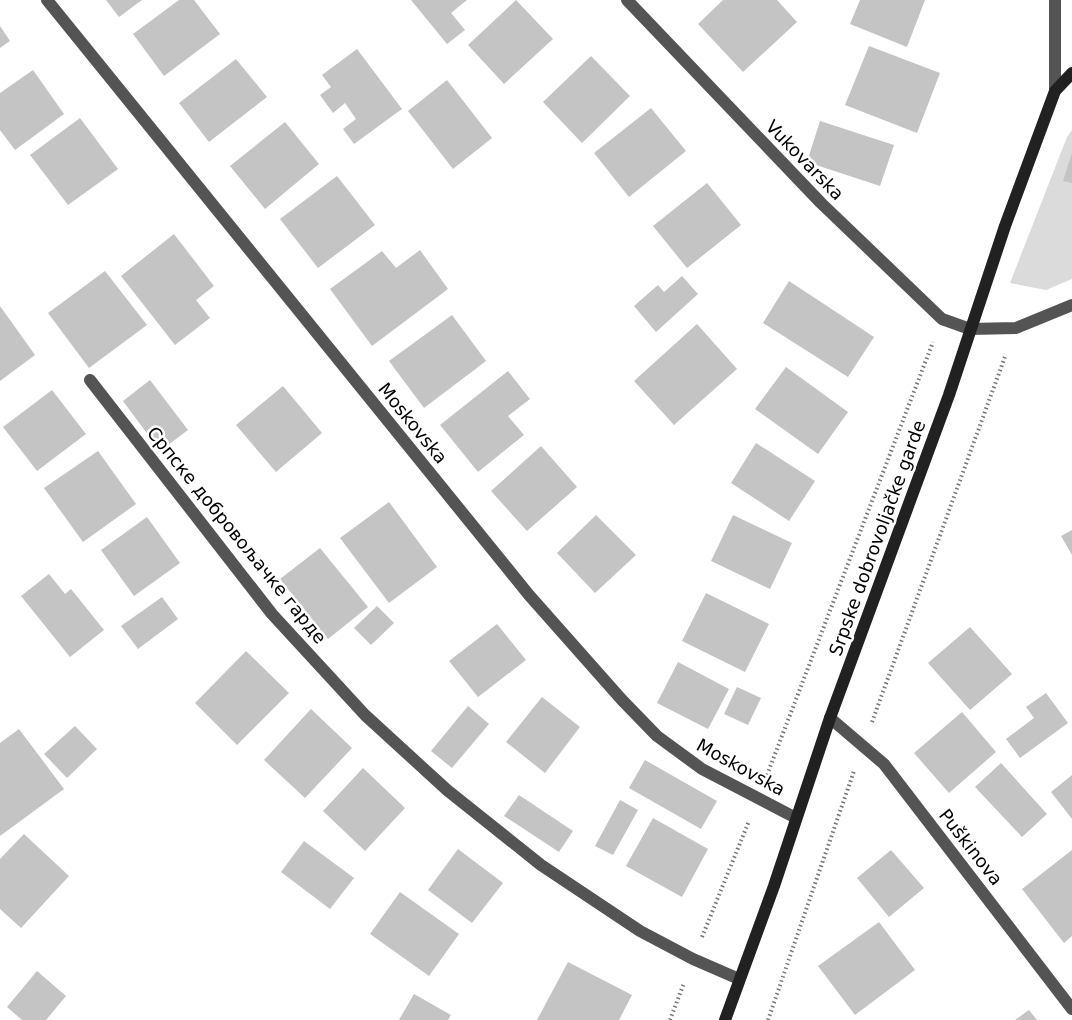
<svg xmlns="http://www.w3.org/2000/svg" width="1072" height="1020" font-family="'DejaVu Sans',sans-serif">
<style>
.green{fill:#dbdbdb}
.building{fill:#c4c4c4}
.lines{fill:none;stroke-linecap:round;stroke-linejoin:round}
.path{stroke:#767676;stroke-width:4;stroke-dasharray:1.5 3;stroke-linecap:butt}
.street{stroke:#545454;stroke-width:12}
.secondary{stroke:#212121;stroke-width:12}
.labels{text-anchor:middle;dominant-baseline:central;stroke-width:5;stroke-linejoin:round;paint-order:stroke}
.street-label{font-size:18px;fill:#000;stroke:#fff}
</style>
<rect width="100%" height="100%" fill="#fff"/>
<polygon class="green" points="1072,130 1072,279 1046,290 1010,283 1067,137"/>
<g class="building">
<polygon points="106,0 142,0 119,17"/>
<polygon points="179,0 194,0 220,34 164,76 133,34"/>
<polygon points="411,0 467,0 451,13 465,30 447,44"/>
<polygon points="516,0 553,39 504,84 468,45"/>
<polygon points="723,0 777,0 797,22 743,72 698,24"/>
<polygon points="860,0 925,0 907,47 850,24"/>
<polygon points="0,26 10,41 0,48"/>
<polygon points="869,46 940,73 917,133 845,105"/>
<polygon points="357,49 402,109 354,144 343,129 356,119 345,103 333,113 320,95 331,87 322,75"/>
<polygon points="591,56 630,96 582,143 543,102"/>
<polygon points="236,59 267,97 209,142 179,103"/>
<polygon points="33,70 64,114 15,150 0,130 0,93"/>
<polygon points="447,80 492,138 453,169 408,111"/>
<polygon points="651,108 686,151 629,197 594,153"/>
<polygon points="80,118 118,169 68,205 30,155"/>
<polygon points="820,121 894,145 880,186 807,162"/>
<polygon points="285,122 319,164 265,209 230,166"/>
<polygon points="1072,153 1072,183 1063,181"/>
<polygon points="337,176 375,225 318,268 280,219"/>
<polygon points="707,183 741,225 687,268 653,226"/>
<polygon points="174,234 214,286 196,300 210,318 175,345 121,276"/>
<polygon points="420,250 448,289 372,346 330,289 382,251 396,268"/>
<polygon points="105,271 147,325 89,368 48,313"/>
<polygon points="682,276 698,294 656,332 634,306 658,285 664,292"/>
<polygon points="789,281 874,337 848,377 763,323"/>
<polygon points="0,306 35,355 0,381"/>
<polygon points="452,315 486,361 424,408 389,361"/>
<polygon points="697,324 737,369 674,425 634,381"/>
<polygon points="786,367 848,412 818,454 755,409"/>
<polygon points="508,371 530,399 508,416 524,435 478,472 440,425"/>
<polygon points="150,380 188,430 160,451 123,401"/>
<polygon points="283,386 322,433 276,472 236,425"/>
<polygon points="52,390 86,434 37,471 3,427"/>
<polygon points="756,443 815,481 789,521 731,483"/>
<polygon points="541,446 577,487 527,531 491,491"/>
<polygon points="98,451 136,504 83,542 44,488"/>
<polygon points="389,502 437,567 389,603 340,538"/>
<polygon points="596,515 636,555 595,593 557,553"/>
<polygon points="733,515 792,543 770,589 711,561"/>
<polygon points="147,517 180,563 134,596 101,550"/>
<polygon points="1072,530 1072,555 1061,536"/>
<polygon points="320,548 368,607 328,639 280,579"/>
<polygon points="49,574 65,594 71,589 104,630 70,657 21,596"/>
<polygon points="706,593 769,624 745,672 682,641"/>
<polygon points="162,597 178,619 138,649 121,626"/>
<polygon points="377,606 394,623 371,645 354,628"/>
<polygon points="497,624 526,660 478,697 449,661"/>
<polygon points="970,627 1012,674 970,710 928,663"/>
<polygon points="246,651 289,693 237,745 195,703"/>
<polygon points="678,662 729,689 708,729 657,703"/>
<polygon points="737,687 761,698 748,725 724,714"/>
<polygon points="1046,693 1068,723 1020,758 1006,739 1034,718 1026,707"/>
<polygon points="542,697 580,727 545,773 506,742"/>
<polygon points="468,706 489,724 452,768 431,751"/>
<polygon points="311,709 352,748 305,798 264,760"/>
<polygon points="962,712 996,752 949,793 914,753"/>
<polygon points="75,726 97,749 67,778 44,754"/>
<polygon points="19,729 64,789 0,836 0,743"/>
<polygon points="645,760 717,801 701,829 629,788"/>
<polygon points="1001,763 1047,814 1022,837 975,787"/>
<polygon points="363,768 405,808 365,851 323,811"/>
<polygon points="1072,775 1072,819 1051,792"/>
<polygon points="519,795 573,831 559,852 504,816"/>
<polygon points="620,800 638,810 613,855 595,846"/>
<polygon points="653,818 708,849 682,897 626,866"/>
<polygon points="24,834 69,876 21,928 0,909 0,859"/>
<polygon points="304,841 354,878 330,909 281,872"/>
<polygon points="458,849 503,883 472,923 428,890"/>
<polygon points="891,850 924,888 889,917 857,878"/>
<polygon points="1072,850 1072,936 1064,943 1022,889"/>
<polygon points="400,892 459,934 429,976 370,934"/>
<polygon points="879,922 915,970 855,1015 818,966"/>
<polygon points="568,962 632,995 619,1020 537,1020"/>
<polygon points="37,971 66,996 46,1020 22,1020 7,1007"/>
<polygon points="414,994 451,1015 448,1020 399,1020"/>
<polygon points="1029,1010 1037,1020 1015,1020"/>
</g>
<g class="lines">
<g class="path">
<polyline points="872,722 1006,354"/>
<polyline points="767,775 933,342"/>
<polyline points="702,937 749,821"/>
<polyline points="670,1020 684,983"/>
<polyline points="768,1020 854,771"/>
</g>
<g class="street">
<polyline points="47,0 529,595 622,700 657,736 702,769 796,818"/>
<polyline points="627,0 821,203 942,319 970,329 1016,328 1072,305"/>
<polyline points="1055,91 1055,0"/>
<polyline points="90,380 272,614 365,715 447,790 541,865 640,931 693,959 739,979"/>
<polyline points="830,718 884,764 1072,1009"/>
</g>
<polyline class="secondary" points="725,1020 774,886 830,718 949,395 1005,226 1055,91 1072,73"/>
</g>
<g class="labels">
<g class="street-label">
<text transform="translate(805 160) rotate(46)">Vukovarska</text>
<text transform="translate(413 423) rotate(51)">Moskovska</text>
<text transform="translate(237 535) rotate(51)">Српске добровољачке гарде</text>
<text transform="translate(877 538) rotate(-70)">Srpske dobrovoljačke garde</text>
<text transform="translate(741 767) rotate(29)">Moskovska</text>
<text transform="translate(971 847) rotate(52)">Puškinova</text>
</g>
</g>
</svg>
